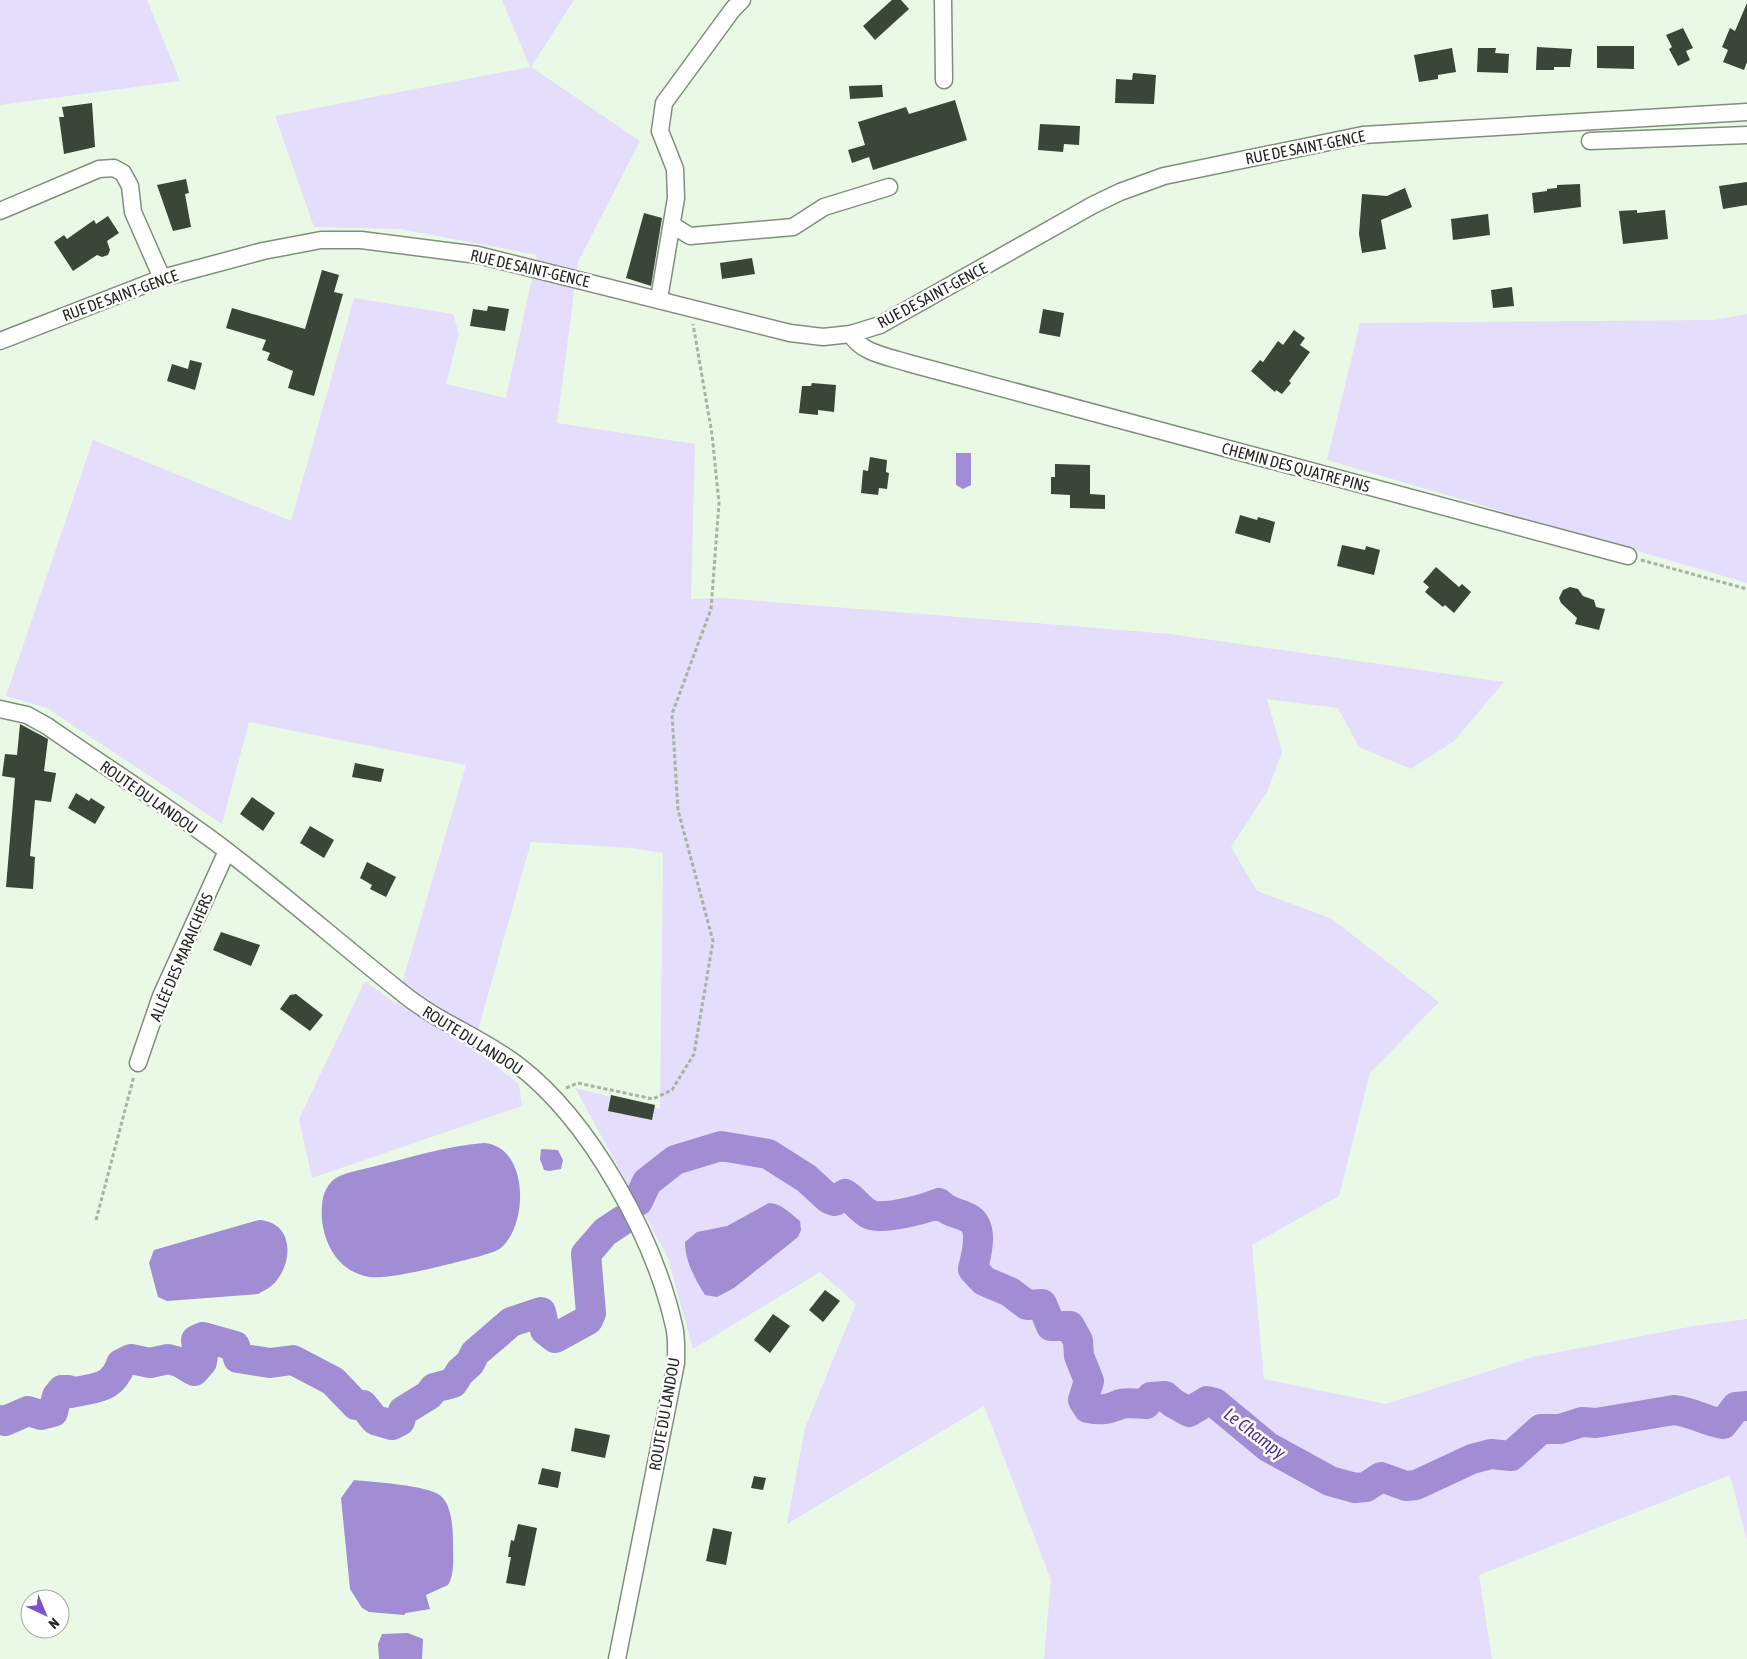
<svg xmlns="http://www.w3.org/2000/svg" width="1747" height="1659" font-family="'Asap Condensed',sans-serif">
<style>
.green{fill:#e4ddfb}
.water{fill:#a18dd4}
.lines{fill:none;stroke-linecap:round;stroke-linejoin:round}
.river{stroke:#a18dd4;stroke-width:30}
.building{fill:#3a4637}
.minor-casing{stroke:#808e7d;stroke-width:19}
.path{stroke:#a7b3a4;stroke-width:3;stroke-dasharray:4 2.5;stroke-linecap:butt}
.minor{stroke:#fff;stroke-width:16}
.labels{text-anchor:middle;dominant-baseline:central;stroke-width:5;stroke-linejoin:round;paint-order:stroke}
.street-label{font-size:16px;fill:#222821;stroke:#fff}
.water-label{font-size:18px;font-style:italic;fill:#513387;stroke:#fff}
</style>
<rect width="100%" height="100%" fill="#eaf9e6"/>
<g class="green">
<polygon points="0,0 147,0 180,81 0,105"/>
<polygon points="502,0 574,0 531,67 640,141 578,262 557,423 695,444 691,599 723,598 1170,634 1504,682 1454,741 1411,769 1359,747 1338,708 1267,699 1282,752 1267,792 1231,847 1257,891 1332,919 1439,1002 1370,1073 1339,1196 1252,1245 1264,1379 1386,1404 1533,1357 1694,1326 1747,1319 1747,1541 1730,1475 1479,1575 1492,1659 1044,1659 1051,1580 984,1406 787,1524 805,1428 856,1304 820,1272 693,1349 667,1256 575,1088 660,1109 663,853 632,848 531,842 473,1048 519,1084 522,1106 312,1178 299,1119 365,981 396,1004 466,765 249,722 222,824 47,708 6,696 93,440 291,521 354,298 453,314 459,334 446,384 506,398 537,255 401,229 314,227 275,116 530,67"/>
<polygon points="1747,314 1747,583 1327,460 1360,323 1715,320"/>
</g>
<g class="water">
<polygon points="956,453 971,453 971,485 963,489 956,485"/>
<path d="M484,1143C528,1146 529,1222 502,1247C497,1252 488,1253 481,1256C456,1262 393,1280 369,1277C340,1272 325,1247 322,1220C321,1205 322,1187 336,1178C346,1172 360,1170 372,1167C408,1158 446,1146 484,1143Z"/>
<polygon points="541,1149 558,1150 563,1160 561,1169 549,1171 544,1170 540,1159"/>
<path d="M769,1203C781,1203 791,1214 800,1221L801,1230L798,1237L734,1288L717,1297L705,1295C695,1279 685,1261 685,1242L697,1232L727,1226Z"/>
<path d="M259,1220C292,1222 294,1258 277,1280C272,1287 265,1290 258,1294L167,1301L158,1297L149,1263L154,1250Z"/>
<path d="M354,1480C372,1482 428,1485 441,1496C452,1506 453,1529 453,1543C453,1556 455,1574 448,1585L426,1595L430,1609L406,1613L404,1615L369,1612L362,1608L350,1589L341,1498Z"/>
<polygon points="408,1633 423,1639 422,1659 379,1659 378,1644 382,1634"/>
</g>
<g class="lines">
<g class="river">
<path d="M638,1201L647,1182L675,1160L721,1146L768,1154L806,1178L829,1199L835,1201L845,1194C854,1199 859,1209 869,1214C881,1221 925,1209 939,1203C951,1215 960,1212 970,1219C984,1229 976,1255 973,1269L984,1281L1010,1292L1027,1305L1042,1304L1051,1326H1070L1078,1341L1079,1356L1089,1381L1083,1400L1088,1408C1104,1411 1107,1409 1121,1404C1128,1402 1139,1404 1146,1404L1151,1397L1165,1396L1173,1403L1189,1412L1207,1401L1215,1403L1268,1447L1330,1481L1355,1488L1366,1487L1381,1477L1406,1486L1416,1485L1472,1459L1491,1454L1511,1456L1541,1429H1560L1582,1422L1596,1423L1674,1410C1692,1412 1706,1421 1723,1424L1736,1407L1747,1406"/>
<path d="M0,1420L5,1421L28,1411L41,1415L53,1412L57,1396L62,1390H68L71,1393C95,1387 112,1390 121,1364L131,1359L150,1363L168,1359L179,1362L194,1371L202,1362L203,1355L197,1347L196,1340L203,1337L235,1346L238,1358L270,1363L293,1360L333,1381L356,1405H363L375,1420L392,1425L400,1421L403,1411L429,1395L434,1388L453,1383L460,1372L470,1363L475,1353L511,1322L541,1312L545,1330L555,1338L588,1320L591,1313L586,1254L605,1232L623,1220"/>
</g>
</g>
<g class="building">
<polygon points="892,0 901,0 909,9 875,40 863,26"/>
<polygon points="1747,3 1747,62 1744,70 1723,62 1728,50 1722,47 1730,28 1735,31"/>
<polygon points="1683,28 1693,48 1686,51 1690,60 1678,66 1669,49 1672,47 1666,35"/>
<polygon points="1597,46 1634,46 1634,69 1597,68"/>
<polygon points="1537,47 1572,49 1570,67 1554,67 1554,70 1536,70"/>
<polygon points="1452,48 1456,72 1438,75 1438,79 1419,82 1414,55"/>
<polygon points="1478,48 1496,48 1495,53 1509,54 1508,73 1477,72"/>
<polygon points="1133,73 1156,75 1154,104 1115,103 1116,79 1132,80"/>
<polygon points="882,85 883,97 850,99 849,86"/>
<polygon points="955,100 967,140 873,170 869,157 852,163 848,150 865,145 858,122 906,107 909,114"/>
<polygon points="92,103 95,147 64,154 59,117 64,117 62,107"/>
<polygon points="1040,124 1080,126 1079,145 1064,144 1063,152 1038,150"/>
<polygon points="186,179 189,193 185,194 191,227 173,231 157,185"/>
<polygon points="1747,182 1747,205 1723,209 1719,186"/>
<polygon points="1580,184 1581,207 1534,213 1532,193 1547,191 1547,189 1557,188 1557,185"/>
<polygon points="1405,188 1412,207 1381,220 1386,249 1362,253 1359,234 1362,194 1387,196"/>
<polygon points="1637,210 1637,213 1665,210 1668,239 1623,244 1619,211"/>
<polygon points="644,213 662,218 651,286 626,278"/>
<polygon points="1488,214 1490,235 1453,240 1451,219"/>
<polygon points="108,216 119,233 107,241 110,250 108,255 102,257 97,255 73,271 54,242 64,235 67,239 94,220 96,224"/>
<polygon points="752,258 755,274 722,279 720,263"/>
<polygon points="322,270 339,275 334,292 343,294 314,396 288,388 293,371 267,360 270,353 262,350 266,340 226,328 232,308 305,329"/>
<polygon points="1512,287 1514,306 1493,308 1491,290"/>
<polygon points="488,306 509,309 505,331 470,326 473,309 487,311"/>
<polygon points="1043,309 1064,313 1060,337 1039,333"/>
<polygon points="1294,330 1305,338 1300,345 1310,352 1289,381 1291,383 1282,394 1276,390 1275,392 1251,371 1260,360 1263,362 1278,341 1283,345"/>
<polygon points="190,360 202,363 195,390 167,381 172,364 188,369"/>
<polygon points="812,383 836,385 834,412 818,410 818,415 799,413 802,386 811,386"/>
<polygon points="870,457 887,460 886,472 889,473 887,489 879,488 878,495 861,493 863,470 868,471"/>
<polygon points="1055,464 1090,465 1090,494 1105,495 1105,509 1070,508 1070,495 1051,494 1051,477 1055,477"/>
<polygon points="1240,515 1257,520 1258,517 1275,522 1270,543 1235,533"/>
<polygon points="1342,545 1365,550 1366,546 1380,550 1374,575 1337,566"/>
<polygon points="1436,567 1459,587 1462,584 1471,592 1454,613 1445,605 1443,607 1425,592 1429,587 1423,582"/>
<polygon points="1570,587 1578,589 1583,596 1594,600 1596,607 1605,609 1599,630 1575,624 1577,618 1561,603 1559,598 1563,590"/>
<polygon points="20,724 48,739 44,771 56,773 51,802 35,800 30,856 35,857 33,889 6,887 15,778 2,776 5,754 17,755"/>
<polygon points="355,763 384,769 381,782 352,777"/>
<polygon points="76,793 89,801 91,798 105,807 95,824 68,808"/>
<polygon points="252,797 275,813 263,831 240,814"/>
<polygon points="310,826 334,840 324,858 300,843"/>
<polygon points="367,862 396,877 386,897 370,889 372,885 360,878"/>
<polygon points="221,932 260,945 251,966 213,950"/>
<polygon points="296,994 323,1015 310,1031 280,1009 290,995"/>
<polygon points="611,1095 655,1105 652,1120 608,1111"/>
<polygon points="825,1290 840,1301 823,1322 809,1310"/>
<polygon points="773,1314 790,1326 770,1353 754,1340"/>
<polygon points="575,1428 610,1435 605,1458 571,1451"/>
<polygon points="542,1468 561,1472 558,1488 538,1484"/>
<polygon points="754,1476 766,1478 763,1490 751,1488"/>
<polygon points="518,1524 537,1528 525,1586 506,1583 511,1557 508,1557 511,1540 514,1541"/>
<polygon points="713,1528 732,1532 726,1565 706,1561"/>
</g>
<g class="lines">
<g class="minor-casing">
<g id="minor">
<polyline points="943,0 944,80"/>
<polyline points="1590,141 1747,135"/>
<polyline points="0,211 99,169 114,168 123,173 130,186 133,212 162,278"/>
<polyline points="672,225 690,236 793,227 824,207 889,187"/>
<polyline points="659,299 676,198 675,169 660,131 664,103 733,9 742,0"/>
<path d="M851,334C860,353 890,357 908,363L1628,556"/>
<polyline points="0,341 162,278 263,251 321,240 361,240 478,255 790,333 823,337 851,334 880,325 1093,205 1120,192 1164,176 1363,135 1747,112"/>
<path d="M0,709L27,715L47,726C107,768 169,807 227,851C286,896 343,946 401,992C437,1022 483,1038 519,1066C591,1122 654,1237 674,1326C677,1337 676,1351 676,1363L617,1659"/>
<polyline points="138,1063 161,996 227,851"/>
</g>
</g>
<g class="path">
<polyline points="1641,560 1747,589"/>
<polyline points="566,1088 578,1083 653,1099 672,1090 694,1054 713,941 678,810 672,714 711,609 719,503 712,434 693,324"/>
<polyline points="96,1220 134,1076"/>
</g>
<use href="#minor" class="minor"/>
</g>
<g class="labels">
<g class="street-label">
<text transform="translate(1305 147) rotate(-11)">RUE DE SAINT-GENCE</text>
<text transform="translate(530 268) rotate(13)">RUE DE SAINT-GENCE</text>
<text transform="translate(120 295) rotate(-20)">RUE DE SAINT-GENCE</text>
<text transform="translate(932 295) rotate(-28)">RUE DE SAINT-GENCE</text>
<text transform="translate(1296 467) rotate(15)">CHEMIN DES QUATRE PINS</text>
<text transform="translate(149 797) rotate(35)">ROUTE DU LANDOU</text>
<text transform="translate(181 957) rotate(-67)">ALLÉE DES MARAICHERS</text>
<text transform="translate(473 1040) rotate(32)">ROUTE DU LANDOU</text>
<text transform="translate(664 1414) rotate(-80)">ROUTE DU LANDOU</text>
</g>
<g class="water-label">
<text transform="translate(1255 1433) rotate(37)">Le Champy</text>
</g>
</g>
<g transform="translate(45 1614) rotate(136)"><circle r="24" fill="#ffffff" stroke="#a7a9a6"/>
<path d="M0-4L9 19L0 12L-9 19Z" fill="#7c52cb"/>
<text y="-8" font-size="14" font-weight="bold" text-anchor="middle" fill="#222821">N</text>
</g>
</svg>
